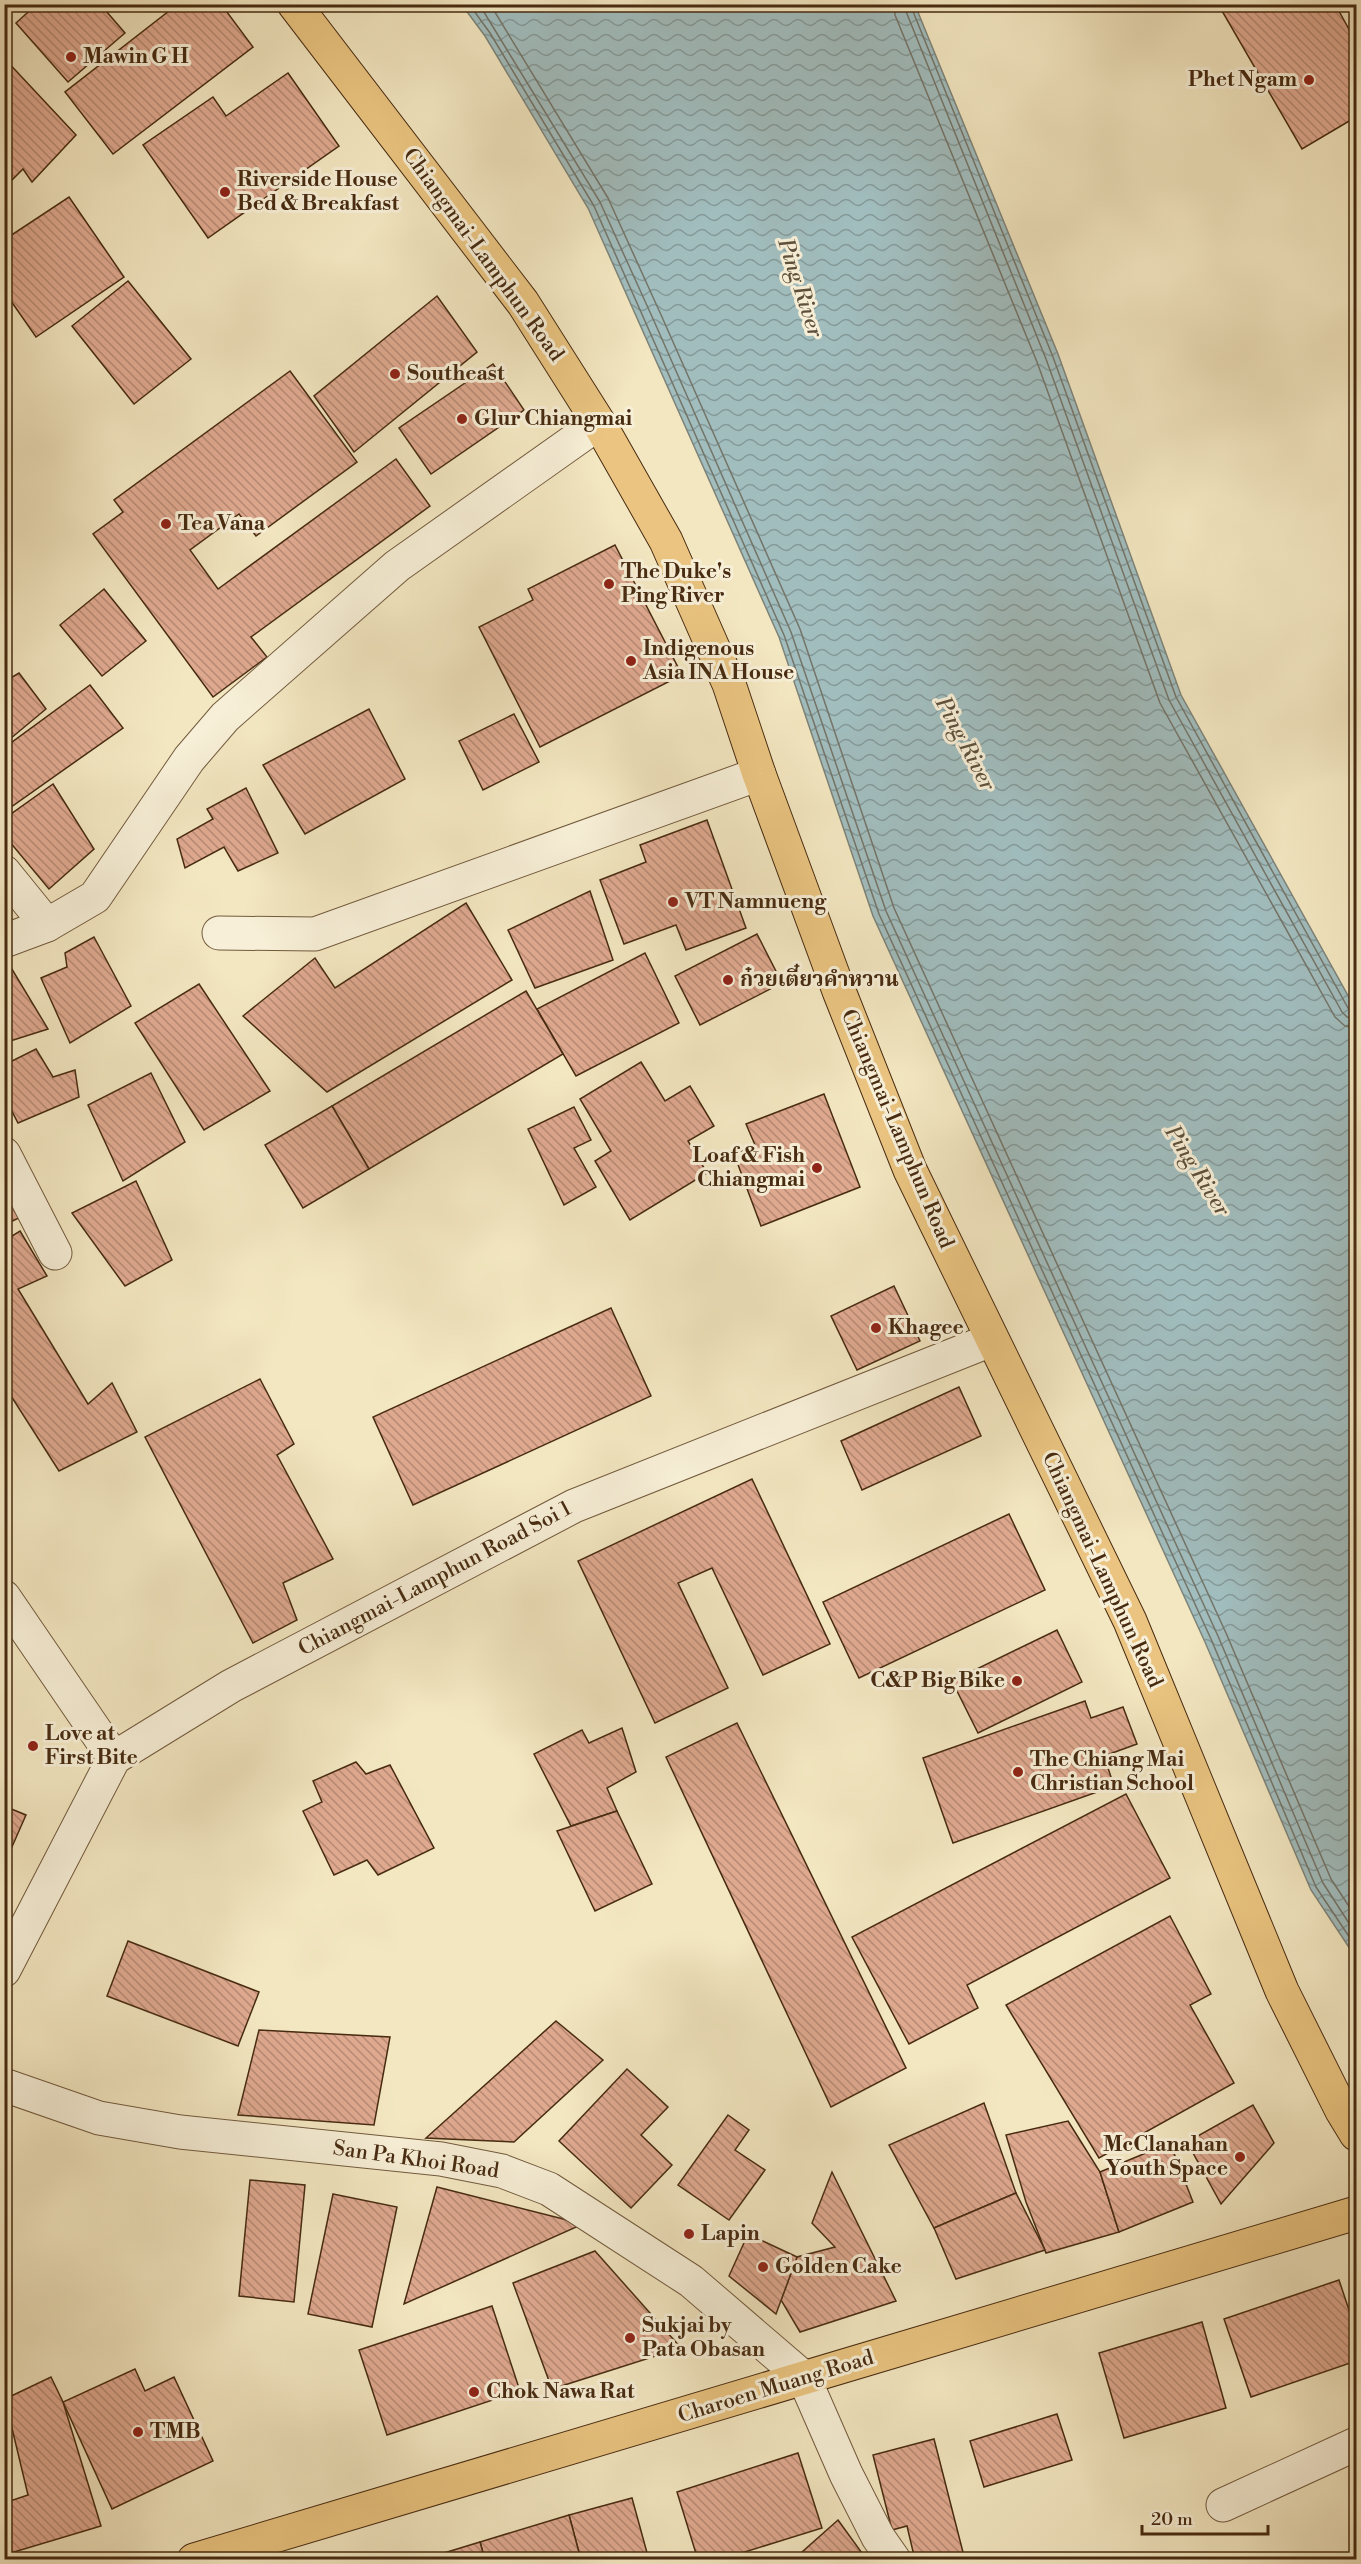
<svg xmlns="http://www.w3.org/2000/svg" width="1361" height="2564" font-family="'Libre Bodoni','Noto Serif Thai',serif">
<style>
.water{fill:url(#water-waves);stroke:#7d8379;stroke-width:1.5}
.lines{fill:none;stroke-linecap:round;stroke-linejoin:round}
.shore{stroke:#747468;stroke-width:1.5}
.building{fill:url(#building-back-hatch);stroke:#472b11;stroke-width:1.5}
.minor-casing{stroke:#725a3d;stroke-width:35}
.major-casing{stroke:#472b11;stroke-width:35}
.minor{stroke:#f7efd7;stroke-width:33}
.major{stroke:#eac480;stroke-width:33}
.poi-dot{fill:#8f2418;stroke:#f7efd7;stroke-width:2}
.labels{text-anchor:middle;dominant-baseline:central;stroke-width:6;stroke-linejoin:round;paint-order:stroke}
.poi-label{font-size:21px;font-weight:bold;fill:#472b11;stroke:#f7efd7;text-anchor:start}
.street-label{font-size:21px;fill:#472b11;stroke:#f7efd7}
.water-label{font-size:22px;font-style:italic;fill:#5e503c;stroke:#f7efd7}
</style>
<defs>
<pattern id="water-waves" width="16" height="10" patternUnits="userSpaceOnUse" patternTransform="scale(1.5)"><rect width="16" height="10" fill="#a1bdbe"/><path d="M0 5q4-4 8 0t8 0" fill="none" stroke="#859a99"/></pattern>
<pattern id="building-back-hatch" width="6" height="6" patternUnits="userSpaceOnUse" patternTransform="scale(1.5)"><rect width="6" height="6" fill="#dfa990"/><path d="M-1 5l2 2M0 0l6 6M5-1l2 2" fill="none" stroke="#b78a74"/></pattern>
</defs>
<rect width="100%" height="100%" fill="#f3e7c1"/>
<filter id="stains"><feTurbulence type="fractalNoise" baseFrequency=".00333" numOctaves="4"/><feColorMatrix values="0 0 0 0 .2 0 0 0 0 .09 0 0 0 0 .02 0 0 0 .5 -.17"/></filter>
<radialGradient id="worn" r=".72"><stop offset=".6" stop-color="#630" stop-opacity="0"/><stop offset="1" stop-color="#630" stop-opacity=".3"/></radialGradient>
<polygon class="water" points="462,5 915,5 1058,354 1181,695 1356,1010 1356,1958 1311,1890 1205,1642 873,916 779,637 588,208 485,36"/>
<g class="lines">
<g class="shore">
<polyline points="469,4 490,33 594,206 784,635 879,914 1211,1639 1316,1887 1356,1947"/>
<polyline points="479,4 600,202 654,321 791,632 886,911 1218,1636 1323,1883 1356,1934"/>
<polyline points="490,4 608,198 662,317 800,629 894,908 1226,1633 1331,1879 1356,1917"/>
<polyline points="894,4 895,15 1037,362 1160,703 1335,1017 1345,1026 1356,1028"/>
<polyline points="903,4 1046,359 1169,700 1342,1012 1347,1017 1356,1019"/>
<polyline points="910,4 1053,357 1176,697 1348,1008 1356,1012"/>
</g>
</g>
<g class="building">
<polygon points="37,4 100,4 125,33 68,82 16,23"/>
<polygon points="178,4 221,4 253,47 113,154 65,92"/>
<polygon points="1218,4 1335,4 1356,42 1356,117 1302,149"/>
<polygon points="4,58 76,135 32,182 23,169 4,188"/>
<polygon points="288,73 339,146 208,238 143,145 213,97 226,116"/>
<polygon points="69,197 124,277 36,337 4,291 4,240"/>
<polygon points="128,281 191,359 134,404 72,326"/>
<polygon points="437,296 477,352 354,452 314,396"/>
<polygon points="493,364 524,410 431,474 399,428"/>
<polygon points="290,371 357,462 256,536 239,514 190,550 218,589 396,459 430,506 251,637 267,657 213,697 93,534 123,512 114,500"/>
<polygon points="615,545 682,675 540,747 479,627 533,600 528,589"/>
<polygon points="104,589 146,641 102,676 60,625"/>
<polygon points="19,673 46,709 4,744 4,682"/>
<polygon points="90,685 123,728 4,812 4,748"/>
<polygon points="369,709 405,779 305,834 263,765"/>
<polygon points="514,714 539,762 483,790 459,741"/>
<polygon points="53,784 94,849 49,889 4,835 4,819"/>
<polygon points="246,788 278,853 238,871 224,847 185,868 177,839 213,819 207,809"/>
<polygon points="707,820 746,928 686,950 676,925 624,944 600,880 646,862 640,845"/>
<polygon points="590,891 613,960 535,988 508,930"/>
<polygon points="466,903 512,980 327,1092 243,1016 315,958 335,988"/>
<polygon points="757,934 782,983 700,1025 675,976"/>
<polygon points="94,937 131,1006 70,1043 41,978 67,967 65,953"/>
<polygon points="645,953 679,1023 576,1076 537,1009"/>
<polygon points="4,956 48,1029 4,1043"/>
<polygon points="199,984 270,1091 204,1130 135,1023"/>
<polygon points="526,991 563,1054 369,1169 332,1106"/>
<polygon points="36,1049 53,1077 75,1070 79,1097 18,1123 4,1096 4,1065"/>
<polygon points="641,1062 665,1101 690,1086 714,1126 688,1141 707,1173 630,1220 595,1161 611,1151 580,1099"/>
<polygon points="151,1073 185,1142 123,1181 88,1105"/>
<polygon points="824,1094 860,1187 761,1226 734,1154 755,1145 746,1124"/>
<polygon points="332,1106 369,1169 303,1208 265,1145"/>
<polygon points="574,1107 591,1140 574,1148 596,1187 564,1205 528,1129"/>
<polygon points="136,1181 172,1260 125,1286 72,1213"/>
<polygon points="4,1186 21,1217 4,1225"/>
<polygon points="20,1231 47,1276 18,1289 88,1404 112,1383 137,1432 59,1471 4,1385 4,1241"/>
<polygon points="894,1286 920,1341 857,1370 831,1316"/>
<polygon points="611,1308 651,1396 413,1505 373,1417"/>
<polygon points="260,1379 294,1444 277,1455 333,1559 283,1583 297,1620 253,1643 145,1437"/>
<polygon points="959,1387 981,1436 862,1490 841,1441"/>
<polygon points="752,1479 830,1644 763,1675 712,1568 678,1583 728,1688 655,1723 578,1561"/>
<polygon points="1009,1514 1045,1590 859,1678 823,1602"/>
<polygon points="1057,1630 1082,1682 978,1733 952,1681"/>
<polygon points="1085,1701 1091,1718 1123,1707 1137,1744 1104,1756 1114,1786 953,1843 923,1758"/>
<polygon points="737,1723 906,2068 831,2107 666,1757"/>
<polygon points="622,1728 636,1772 607,1788 617,1811 571,1826 534,1754 582,1730 589,1743"/>
<polygon points="356,1762 366,1774 390,1765 434,1848 378,1875 367,1860 334,1875 303,1811 322,1802 313,1781"/>
<polygon points="1126,1794 1170,1878 967,1985 978,2008 909,2044 852,1937"/>
<polygon points="4,1806 26,1815 4,1865"/>
<polygon points="617,1811 652,1884 595,1911 557,1831"/>
<polygon points="1170,1916 1211,1994 1190,2005 1234,2083 1099,2158 1006,2005"/>
<polygon points="128,1941 259,1992 238,2046 107,1996"/>
<polygon points="556,2021 603,2060 514,2142 426,2138"/>
<polygon points="259,2030 390,2037 374,2125 238,2115"/>
<polygon points="627,2069 668,2107 641,2135 672,2165 631,2208 559,2141"/>
<polygon points="984,2103 1016,2193 934,2228 889,2145"/>
<polygon points="1253,2105 1274,2143 1221,2204 1187,2142"/>
<polygon points="728,2115 749,2130 735,2150 765,2170 729,2220 678,2185"/>
<polygon points="1068,2121 1100,2172 1119,2232 1046,2253 1026,2202 1006,2135"/>
<polygon points="1170,2143 1193,2202 1119,2232 1100,2172"/>
<polygon points="832,2172 896,2301 800,2332 781,2300 797,2257 835,2247 812,2223"/>
<polygon points="250,2180 305,2185 294,2302 239,2296"/>
<polygon points="437,2187 583,2224 404,2304"/>
<polygon points="1016,2193 1045,2250 956,2279 934,2228"/>
<polygon points="333,2194 397,2207 372,2327 308,2314"/>
<polygon points="748,2234 797,2257 776,2314 729,2276"/>
<polygon points="595,2251 681,2348 552,2389 513,2283"/>
<polygon points="1339,2280 1356,2331 1356,2361 1251,2397 1224,2319"/>
<polygon points="492,2306 520,2391 387,2435 359,2350"/>
<polygon points="1202,2322 1226,2408 1124,2438 1099,2353"/>
<polygon points="135,2369 145,2391 174,2377 213,2461 112,2509 63,2402"/>
<polygon points="51,2377 63,2402 101,2526 4,2555 4,2503 28,2495 5,2399"/>
<polygon points="1057,2414 1072,2460 984,2487 970,2441"/>
<polygon points="934,2439 965,2560 915,2560 907,2526 892,2530 873,2455"/>
<polygon points="798,2453 822,2528 719,2560 698,2560 677,2492"/>
<polygon points="632,2498 649,2560 581,2560 569,2515"/>
<polygon points="569,2515 581,2560 485,2560 480,2542"/>
<polygon points="838,2520 867,2560 793,2560"/>
<polygon points="480,2542 485,2560 421,2560"/>
</g>
<g class="lines">
<g class="minor-casing">
<g id="minor">
<polyline points="4,872 47,925"/>
<polyline points="219,933 315,934 759,774"/>
<polyline points="4,941 47,925 95,897 189,759 225,717 397,566 599,423"/>
<polyline points="4,1154 55,1253"/>
<polyline points="4,1597 114,1758"/>
<polyline points="4,1970 114,1758 231,1686 574,1506 991,1340"/>
<polyline points="4,2085 99,2118 180,2132 441,2159 502,2171 549,2189 691,2281 804,2378 846,2474 878,2537 894,2560"/>
<polyline points="1223,2505 1356,2444"/>
</g>
</g>
<g class="major-casing">
<g id="major">
<polyline points="294,4 523,303 599,423 666,541 729,684 759,774 839,991 910,1170 1130,1621 1282,1991 1342,2111 1356,2134"/>
<polyline points="194,2560 1356,2213"/>
</g>
</g>
<use href="#minor" class="minor"/>
<use href="#major" class="major"/>
</g>
<g class="poi-dot">
<circle cx="71" cy="57" r="6"/>
<circle cx="1309" cy="80" r="6"/>
<circle cx="225" cy="192" r="6"/>
<circle cx="395" cy="374" r="6"/>
<circle cx="462" cy="419" r="6"/>
<circle cx="166" cy="524" r="6"/>
<circle cx="609" cy="584" r="6"/>
<circle cx="631" cy="661" r="6"/>
<circle cx="673" cy="902" r="6"/>
<circle cx="728" cy="980" r="6"/>
<circle cx="817" cy="1168" r="6"/>
<circle cx="876" cy="1328" r="6"/>
<circle cx="1017" cy="1681" r="6"/>
<circle cx="33" cy="1746" r="6"/>
<circle cx="1018" cy="1772" r="6"/>
<circle cx="1240" cy="2157" r="6"/>
<circle cx="689" cy="2234" r="6"/>
<circle cx="763" cy="2267" r="6"/>
<circle cx="630" cy="2338" r="6"/>
<circle cx="474" cy="2392" r="6"/>
<circle cx="138" cy="2432" r="6"/>
</g>
<g class="labels">
<g class="poi-label">
<text x="83" y="57">Mawin G H</text>
<text x="1297" y="80" text-anchor="end">Phet Ngam</text>
<text x="237" y="180">Riverside House<tspan x="237" dy="24">Bed &amp; Breakfast</tspan></text>
<text x="407" y="374">Southeast</text>
<text x="474" y="419">Glur Chiangmai</text>
<text x="178" y="524">Tea Vana</text>
<text x="621" y="572">The Duke's<tspan x="621" dy="24">Ping River</tspan></text>
<text x="643" y="649">Indigenous<tspan x="643" dy="24">Asia INA House</tspan></text>
<text x="685" y="902">VT Namnueng</text>
<text x="740" y="980">ก๋วยเตี๋ยวคำหวาน</text>
<text x="805" y="1156" text-anchor="end">Loaf &amp; Fish<tspan x="805" dy="24">Chiangmai</tspan></text>
<text x="888" y="1328">Khagee</text>
<text x="1005" y="1681" text-anchor="end">C&amp;P Big Bike</text>
<text x="45" y="1734">Love at<tspan x="45" dy="24">First Bite</tspan></text>
<text x="1030" y="1760">The Chiang Mai<tspan x="1030" dy="24">Christian School</tspan></text>
<text x="1228" y="2145" text-anchor="end">McClanahan<tspan x="1228" dy="24">Youth Space</tspan></text>
<text x="701" y="2234">Lapin</text>
<text x="775" y="2267">Golden Cake</text>
<text x="642" y="2326">Sukjai by<tspan x="642" dy="24">Pata Obasan</tspan></text>
<text x="486" y="2392">Chok Nawa Rat</text>
<text x="150" y="2432">TMB</text>
</g>
<g class="street-label">
<text transform="translate(483 255) rotate(54)">Chiangmai-Lamphun Road</text>
<text transform="translate(897 1129) rotate(67)">Chiangmai-Lamphun Road</text>
<text transform="translate(1102 1570) rotate(65)">Chiangmai-Lamphun Road</text>
<text transform="translate(435 1579) rotate(-28)">Chiangmai-Lamphun Road Soi 1</text>
<text transform="translate(416 2160) rotate(8)">San Pa Khoi Road</text>
<text transform="translate(776 2387) rotate(-17)">Charoen Muang Road</text>
</g>
<g class="water-label">
<text transform="translate(800 288) rotate(72)">Ping River</text>
<text transform="translate(965 744) rotate(62)">Ping River</text>
<text transform="translate(1197 1171) rotate(58)">Ping River</text>
</g>
</g>
<rect width="1361" height="2564" fill="none" stroke="#f3e7c1" stroke-width="24"/>
<rect x="6" y="6" width="1349" height="2552" fill="none" stroke="#472b11" stroke-width="3"/>
<rect x="12" y="12" width="1337" height="2540" fill="none" stroke="#472b11" stroke-width="1.5"/>
<path d="M1142 2525v9h126v-9" fill="none" stroke="#472b11" stroke-width="3"/>
<text x="1151" y="2525" font-size="18" fill="#472b11" stroke="#f7efd7" stroke-width="4.5" paint-order="stroke">20 m</text>
<rect width="100%" height="100%" filter="url(#stains)"/>
<rect width="100%" height="100%" fill="url(#worn)"/>
</svg>
